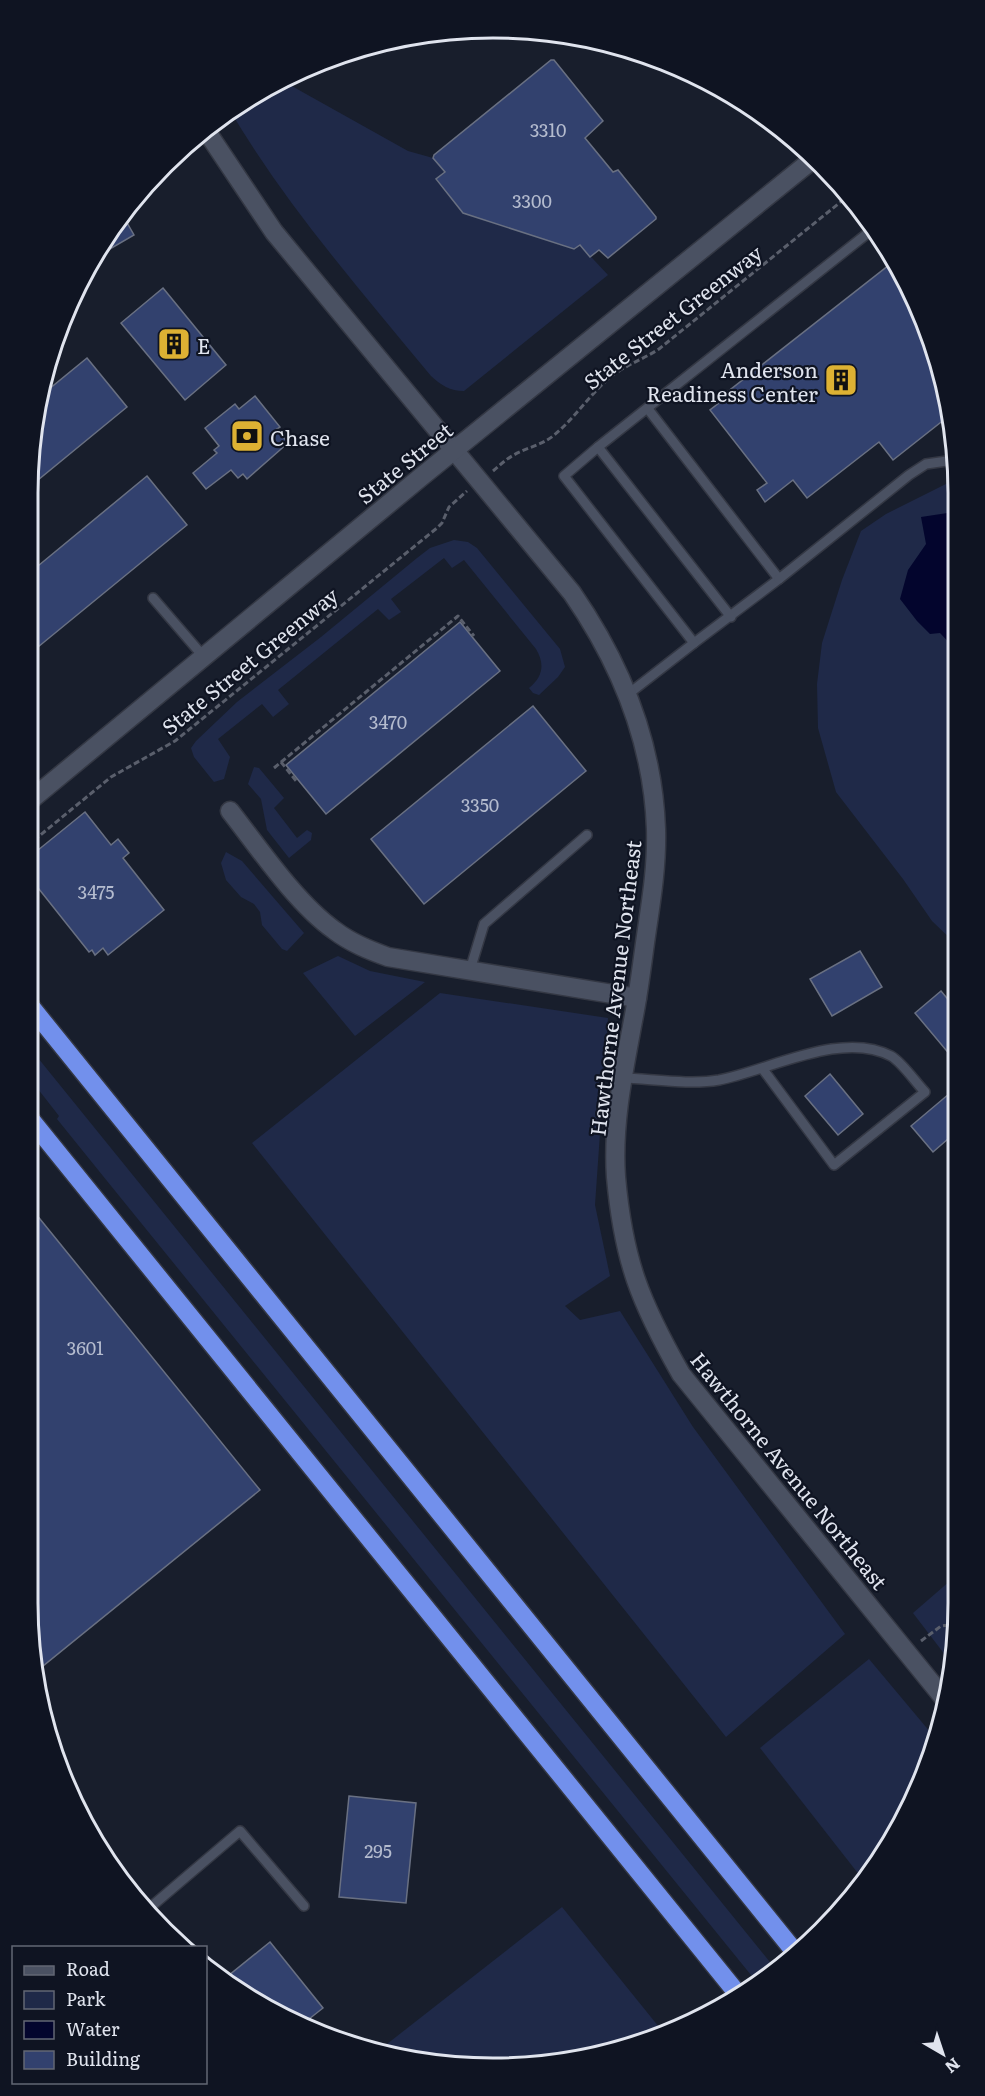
<svg xmlns="http://www.w3.org/2000/svg" width="985" height="2096" font-family="Literata,serif">
<style>
.green{fill:#1f2948}
.water{fill:#03052d}
.building{fill:#32416e;stroke:#697082;stroke-width:1.5}
.lines{fill:none;stroke-linecap:round;stroke-linejoin:round}
.lane-casing{stroke:#343844;stroke-width:12}
.street-casing{stroke:#343844;stroke-width:21}
.secondary-casing{stroke:#343844;stroke-width:21}
.highway-casing{stroke:#343844;stroke-width:21}
.path{stroke:#5a5f6c;stroke-width:3;stroke-dasharray:6 3;stroke-linecap:butt}
.lane{stroke:#4a5162;stroke-width:9}
.street{stroke:#4a5162;stroke-width:18}
.secondary{stroke:#4a5162;stroke-width:18}
.highway{stroke:#7290ec;stroke-width:18}
.labels{text-anchor:middle;dominant-baseline:central;stroke-width:4.5;stroke-linejoin:round;paint-order:stroke}
.number-label{font-size:18px;fill:#b4bbce}
.street-label{font-size:21px;fill:#e0e4ee;stroke:#0f1422}
.poi-label{font-size:21px;fill:#e0e4ee;stroke:#0f1422;text-anchor:start}
.rim{fill:none;stroke:#e0e4ee;stroke-width:3}
</style>
<rect width="100%" height="100%" fill="#181e2c"/>
<g class="green">
<path d="M281,80L408,151L433,158L445,172L436,180L463,213L574,249L580,245L608,275L464,391C450,391 441,385 431,376C360,290 286,205 229,109Z"/>
<polygon points="954,480 956,944 932,921 903,879 836,792 818,728 817,684 822,643 842,580 861,531 886,514"/>
<path d="M454,540L468,542L477,548L560,649L565,667L558,677L539,695L533,693L529,688C543,677 545,664 536,649L464,560L452,568L444,558L391,599L401,612L389,620L378,609L278,690L289,704L273,717L262,704L218,739L230,757L224,779L214,782L194,757L191,748L196,741L237,702L321,637L417,558L430,548Z"/>
<polygon points="254,767 259,768 284,798 274,808 297,838 307,830 312,833 311,840 289,858 267,830 261,799 248,784"/>
<polygon points="226,852 242,861 304,933 287,951 282,949 262,925 260,912 254,904 241,897 226,880 221,863"/>
<polygon points="338,956 370,971 425,982 355,1036 303,973"/>
<polygon points="440,993 608,1018 595,1205 610,1276 565,1306 580,1320 620,1311 693,1427 845,1634 726,1737 252,1143"/>
<polygon points="38,1058 774,1967 755,1980 103,1176 57,1119 59,1116 27,1075 27,1067"/>
<polygon points="958,1574 958,1604 952,1664 913,1613"/>
<polygon points="869,1659 936,1739 922,1782 879,1862 864,1881 760,1748"/>
<polygon points="562,1907 663,2032 554,2065 401,2060 378,2051"/>
</g>
<polygon class="water" points="954,512 955,649 940,633 930,634 917,621 900,599 908,570 926,544 921,517"/>
<g class="building">
<polygon points="551,60 554,60 603,121 585,138 613,172 618,170 656,217 656,219 608,258 599,250 590,257 580,245 574,249 463,213 436,179 445,172 433,158 434,155"/>
<polygon points="122,214 134,235 91,260 106,234"/>
<polygon points="893,262 923,315 950,415 893,460 879,442 807,498 793,480 765,502 757,490 767,483 710,410 728,396 726,393"/>
<polygon points="163,288 226,365 185,400 121,323"/>
<polygon points="87,358 127,407 27,489 37,399"/>
<polygon points="255,396 280,427 277,429 288,443 247,479 243,474 238,478 231,470 206,489 193,473 217,453 214,450 219,446 205,428 235,404 239,409"/>
<polygon points="147,476 187,525 27,656 27,575"/>
<polygon points="460,622 500,671 326,814 286,765"/>
<polygon points="533,706 586,771 424,904 371,839"/>
<polygon points="85,812 111,845 118,839 129,853 123,858 164,910 108,955 103,948 95,955 92,950 89,952 27,874 27,859"/>
<polygon points="860,951 882,987 832,1016 810,979"/>
<polygon points="941,991 956,1009 956,1062 915,1013"/>
<polygon points="830,1074 863,1114 838,1135 805,1096"/>
<polygon points="956,1088 956,1132 933,1152 911,1126"/>
<polygon points="27,1203 260,1490 38,1670 27,1604"/>
<polygon points="349,1796 416,1803 406,1903 339,1897"/>
<polygon points="270,1942 323,2008 304,2023 259,2006 223,1980"/>
</g>
<g class="lines">
<g class="lane-casing">
<g id="lane">
<polyline points="648,409 779,579 694,643"/>
<polyline points="598,447 731,617"/>
<polyline points="779,579 909,475 926,464 954,460"/>
<polyline points="153,598 203,656"/>
<polyline points="627,695 694,643 564,476 598,447 873,229"/>
<polyline points="470,970 484,924 587,835"/>
<path d="M623,1078C652,1079 690,1085 719,1080C770,1070 842,1030 891,1056C902,1062 916,1083 925,1092L834,1165L762,1068"/>
<polyline points="146,1911 240,1831 304,1906"/>
</g>
</g>
<g class="street-casing">
<path id="street" d="M230,811C259,848 296,903 334,930C351,943 369,950 388,957L637,998"/>
</g>
<g class="secondary-casing">
<g id="secondary">
<path d="M205,129L274,232L572,593C621,664 653,743 656,829C657,863 652,896 647,929C643,956 640,983 635,1010C625,1065 612,1121 616,1177C619,1211 625,1248 636,1280C647,1312 664,1344 681,1374L947,1702"/>
<polyline points="27,803 421,477 812,160"/>
</g>
</g>
<g class="highway-casing">
<g id="highway">
<polyline points="27,1002 795,1952"/>
<polyline points="27,1115 737,1993"/>
</g>
</g>
<g class="path">
<path d="M493,471C499,466 505,460 512,456C525,448 540,446 553,436C574,419 588,397 608,379C623,366 642,360 659,349L848,196"/>
<polyline points="281,762 297,782"/>
<polyline points="274,768 458,616 474,636"/>
<polyline points="27,846 111,777 175,741 437,528 442,523 449,507 467,491"/>
<polyline points="921,1641 941,1626 956,1624"/>
</g>
<use href="#lane" class="lane"/>
<use href="#street" class="street"/>
<use href="#secondary" class="secondary"/>
<use href="#highway" class="highway"/>
</g>
<defs>
<g id="building-square" transform="scale(1.725)"><rect x="-9" y="-9" width="18" height="18" rx="4" fill="#ddb133" stroke="#0f1422"/><path d="M-4-6H4V6H1V3H-1V6H-4ZM-2.5-4.3h1.7v1.8h-1.7ZM.8-4.3h1.7v1.8H.8ZM-2.5-1h1.7V.8h-1.7ZM.8-1h1.7V.8H.8Z" fill="#111"/></g>
<g id="bank-square" transform="scale(1.725)"><rect x="-9" y="-9" width="18" height="18" rx="4" fill="#ddb133" stroke="#0f1422"/><path d="M-6-4H6V4H-6ZM0-2.3a2.3 2.3 0 1 0 0 4.6a2.3 2.3 0 1 0 0-4.6Z" fill="#111"/></g>
</defs>
<g fill-rule="evenodd">
<use href="#building-square" x="174" y="344"/>
<use href="#building-square" x="841" y="380"/>
<use href="#bank-square" x="247" y="436"/>
</g>
<g class="labels">
<g class="number-label">
<text x="548" y="129">3310</text>
<text x="532" y="200">3300</text>
<text x="388" y="721">3470</text>
<text x="480" y="804">3350</text>
<text x="96" y="891">3475</text>
<text x="85" y="1347">3601</text>
<text x="378" y="1850">295</text>
</g>
<g class="street-label">
<text transform="translate(672 316) rotate(-38)">State Street Greenway</text>
<text transform="translate(404 462) rotate(-39)">State Street</text>
<text transform="translate(249 660) rotate(-39)">State Street Greenway</text>
<text transform="translate(614 988) rotate(-83)">Hawthorne Avenue Northeast</text>
<text transform="translate(790 1470) rotate(51)">Hawthorne Avenue Northeast</text>
</g>
<g class="poi-label">
<text x="197" y="344">E</text>
<text x="818" y="368" text-anchor="end">Anderson<tspan x="818" dy="24">Readiness Center</tspan></text>
<text x="270" y="436">Chase</text>
</g>
</g>
<path d="M0 0H985V2096H0ZM493 38H493A455 455 0 0 1 948 493V1603A455 455 0 0 1 493 2058H493A455 455 0 0 1 38 1603V493A455 455 0 0 1 493 38Z" fill="#0f1422" fill-rule="evenodd"/>
<path class="rim" d="M493 38H493A455 455 0 0 1 948 493V1603A455 455 0 0 1 493 2058H493A455 455 0 0 1 38 1603V493A455 455 0 0 1 493 38Z"/>
<rect x="12" y="1946" width="195" height="138" fill="#0f1422" stroke="#636774" stroke-width="1.5"/>
<rect x="24" y="1966" width="30" height="9" fill="#4a5162" stroke="#636774" stroke-width="1.5"/>
<text x="66" y="1976" font-size="18" fill="#e0e4ee">Road</text>
<rect x="24" y="1991" width="30" height="18" fill="#1f2948" stroke="#636774" stroke-width="1.5"/>
<text x="66" y="2006" font-size="18" fill="#e0e4ee">Park</text>
<rect x="24" y="2021" width="30" height="18" fill="#03052d" stroke="#636774" stroke-width="1.5"/>
<text x="66" y="2036" font-size="18" fill="#e0e4ee">Water</text>
<rect x="24" y="2051" width="30" height="18" fill="#32416e" stroke="#636774" stroke-width="1.5"/>
<text x="66" y="2066" font-size="18" fill="#e0e4ee">Building</text>
<g transform="translate(943 2054) rotate(141)" stroke="#0f1422" stroke-width="4.5" paint-order="stroke">
<path d="M0-4.5L10 22L0 15L-10 22Z" fill="#e0e4ee"/>
<text y="-9" font-size="16" font-weight="bold" text-anchor="middle" fill="#e0e4ee">N</text>
</g>
</svg>
